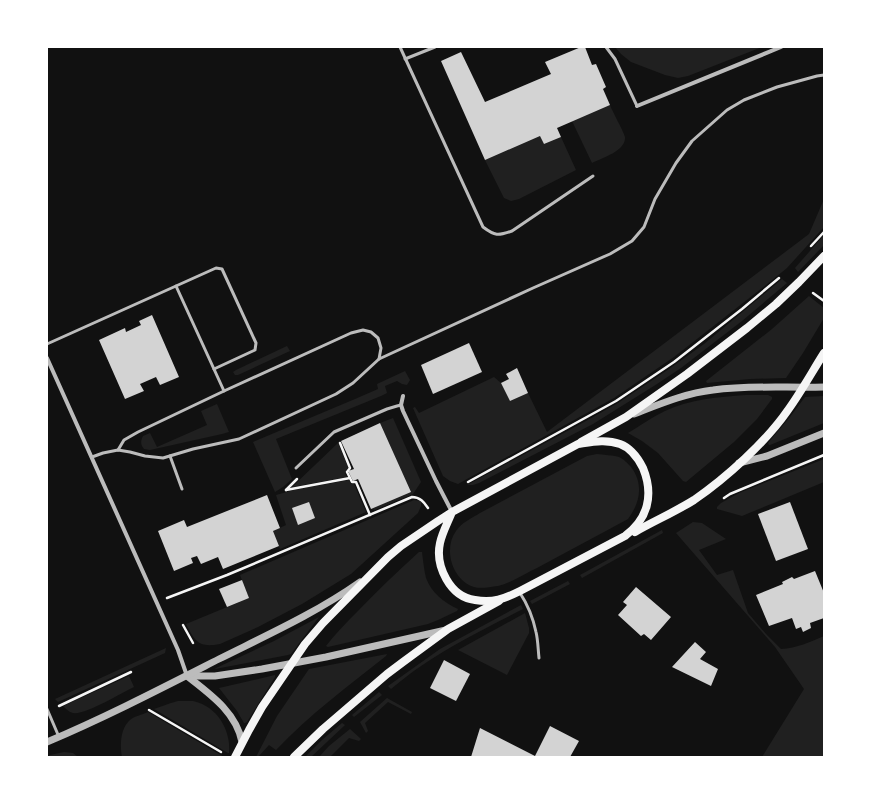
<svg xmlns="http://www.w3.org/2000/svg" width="871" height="804" font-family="'Work Sans',sans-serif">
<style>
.green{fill:#202020}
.building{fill:#d3d3d3}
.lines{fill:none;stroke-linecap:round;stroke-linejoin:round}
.path{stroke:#f5f5f5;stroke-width:2.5}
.service{stroke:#bcbcbc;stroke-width:3}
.minor{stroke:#bcbcbc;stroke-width:4}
.tertiary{stroke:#bcbcbc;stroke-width:7}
.secondary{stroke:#f5f5f5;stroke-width:8}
</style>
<rect width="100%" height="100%" fill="#111"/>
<g class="green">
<polygon points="615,47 668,47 668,48 671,47 762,47 688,76 678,78 665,75 631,62 621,54"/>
<path d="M610,105C612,111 624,132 625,137C626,151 602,158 592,163L572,121Z"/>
<polygon points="540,136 544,144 561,137 576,170 519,199 511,201 504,198 485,160"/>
<polygon points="824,199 824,227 787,268 766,285 674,357 614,398 458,484 450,481 443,476 413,408 415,407 419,413 494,377 501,383 510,401 528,393 547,432 809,234"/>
<polygon points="824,235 824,245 798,272 795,268"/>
<polygon points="782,279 787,283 742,321 681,368 657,384 593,424 479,483 473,485 467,485 586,421 618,403 669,369 704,344"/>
<polygon points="809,296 824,308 824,318 803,353 786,378 750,379 707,383 706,381 772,329"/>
<polygon points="287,346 290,351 238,375 235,375 233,372 236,370"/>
<polygon points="405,371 410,380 407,385 402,384 397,381 385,386 387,393 381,396 276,439 292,479 283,487 275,492 253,442 355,399 378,389 377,384"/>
<path d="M746,395H768L772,397V399L757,419L734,442L686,482L683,481L658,453L642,441L628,433C640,426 652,417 665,411C690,399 719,397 746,395Z"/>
<polygon points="824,396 824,423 770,445 769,445 768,443 790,417 805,397"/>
<path d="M217,404L229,432L222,434L150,450L144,449C141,445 140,442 143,436L150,433L157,447L207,425L201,411Z"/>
<polygon points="393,418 421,482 413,494 375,510 371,509 410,491 380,423"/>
<polygon points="338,443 348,467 345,473 347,477 292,487"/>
<path d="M597,454C604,455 612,455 619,457C624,459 628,464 631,467C644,484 640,503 628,519C598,535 567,552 537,568C524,574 511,583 498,586C490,587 481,589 474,587C452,580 443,549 456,531C461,523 472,518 480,513L587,456Z"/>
<polygon points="824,459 824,482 742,516 717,509 717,507 721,503 739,493"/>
<polygon points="349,480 351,484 354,484 366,512 280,549 273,531 286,525 276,495 294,490"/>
<path d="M414,500L421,501V506L418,513L351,574L302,604L258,627L220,644C199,648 195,642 186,624L249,598L240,575Z"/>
<path d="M693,522L702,523L726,539L699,550L717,575L733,570L748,613L766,634L781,649C797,648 810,642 824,636V757H762L804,689L775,647L676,533Z"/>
<polygon points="662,530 663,533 582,578 580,575"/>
<path d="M419,552H422C423,560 424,570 426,578C431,592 444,603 458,609L457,611L438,620L428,624L328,647L326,646C335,634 346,623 357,612C377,591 398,571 419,552Z"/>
<polygon points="568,581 570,584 532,604 530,601"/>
<path d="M521,605L523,609C488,627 453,644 421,666C410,673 401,681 391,689L388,686L440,649Z"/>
<polygon points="525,613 529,628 529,633 507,675 458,650"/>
<polygon points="319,617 291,654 288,655 215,669 216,668 274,641"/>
<polygon points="166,648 165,653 58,702 55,699"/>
<path d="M387,654L386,656C348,686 309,715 276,750L269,745L258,757H256L277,716L309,669Z"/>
<polygon points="275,675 275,677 247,722 245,723 244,723 237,711 219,688"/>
<path d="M129,676L134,687C121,693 86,715 73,713C69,712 66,709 63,706Z"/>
<polygon points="379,692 382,695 354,717 352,715"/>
<polygon points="387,698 412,712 411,714 388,702 365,723 368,731 366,733 360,722"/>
<path d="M178,701C183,701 188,701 193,701C217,706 231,730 229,753H228L154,709L171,703Z"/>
<path d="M148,712L224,757H122C120,745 120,729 130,720C134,716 142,715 148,712Z"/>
<polygon points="342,723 345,725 311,757 305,757 322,740"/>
<polygon points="350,729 361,739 359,741 349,738 330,757 319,757 329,746"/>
<polygon points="64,752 73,753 78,757 47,757 50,755"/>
</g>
<g class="building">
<polygon points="581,47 585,47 592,65 596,64 606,87 603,89 610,105 557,128 561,137 544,144 540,136 485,160 441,61 461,52 485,102 551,74 545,62"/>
<polygon points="152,315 179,377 160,385 156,377 140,384 144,391 125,399 99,340 125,328 126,332 141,325 139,321"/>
<polygon points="469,343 482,372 433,394 421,365"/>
<polygon points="517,368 528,393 510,401 501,383 509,379 506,374"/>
<polygon points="380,423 411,492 371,509 358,479 353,481 348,471 354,469 341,441"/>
<polygon points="267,495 280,528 273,531 279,546 223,569 218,557 201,564 197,556 191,558 193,563 174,571 158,531 184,520 187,527"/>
<polygon points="309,502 315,518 298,525 292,508"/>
<polygon points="790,502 808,549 776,561 758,514"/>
<polygon points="815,571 824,593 824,618 810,623 811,628 803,632 801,627 796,629 792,618 769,626 756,595 783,584 782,582 792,577 794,579"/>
<polygon points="242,580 249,598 227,607 219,589"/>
<polygon points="636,587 671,617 651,640 644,634 641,636 618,615 627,605 623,602"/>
<polygon points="695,642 706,652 700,659 718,669 711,686 672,667"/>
<polygon points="444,660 470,674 456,701 430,688"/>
<polygon points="550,726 579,741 570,757 471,757 480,728 535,756"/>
</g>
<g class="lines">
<g class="path">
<polyline points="811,246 824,232"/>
<polyline points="813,293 824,301"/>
<polyline points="340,443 350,468 347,472 352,482 356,482 370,515"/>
<polyline points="468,482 616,401 674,362 742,309 779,278"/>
<polyline points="286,490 297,479"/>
<polyline points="286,490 350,478"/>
<polyline points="724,498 730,494 824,455"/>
<path d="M167,598L227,575L412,497C420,497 424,502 428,508"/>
<polyline points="183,625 193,643"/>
<polyline points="59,706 131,672"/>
<polyline points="149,710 221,752"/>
</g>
<g class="service">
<path d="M400,47L483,227C495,236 498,236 512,231L593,176"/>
<polyline points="606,47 615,59 637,106"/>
<polyline points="405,59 435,47"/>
<polyline points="176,286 224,391"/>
<polyline points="47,344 216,268 222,269 256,343 255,350 214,369"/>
<polyline points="118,450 124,440 138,432 224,391 351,333 363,330 371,332 378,338 381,348 379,359"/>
<polyline points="170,456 182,489"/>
<polyline points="92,457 103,453 118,450 130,452 145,456 163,458 193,449 239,439 336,394 353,383 379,359 533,288 610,254 632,241 644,227 655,199 676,163 692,141 727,110 744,100 777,87 817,76 824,75"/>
<polyline points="296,468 334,432 387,409 397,406 401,405"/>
<path d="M520,593C528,605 533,618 536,632C538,640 538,649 539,658"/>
<polyline points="47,709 59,737"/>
</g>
<g class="minor">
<polyline points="637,106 781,47"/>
<polyline points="47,358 178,650 187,676"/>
<polyline points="403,396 401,405 403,411 436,481 452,512"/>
</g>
<g class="tertiary">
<path d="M634,414C660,404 686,393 713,390C750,385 787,388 824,387"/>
<polyline points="739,463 767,456 824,433"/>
<path d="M187,676C210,694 236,712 242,742"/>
<polyline points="189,676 215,676 262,669 326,657 446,630"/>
<path d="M47,742C106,717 162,688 219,659C267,635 316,613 360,582"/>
</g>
<g class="secondary">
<polyline points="581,442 626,417 687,374 747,328 776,304 799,282 824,256"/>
<path d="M635,532C654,521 675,512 694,500C726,478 766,442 788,410C801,392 812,372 824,353"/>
<path d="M235,757L249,730L262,707L305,644L323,623L388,557L401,546L438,521L452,512L578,444C592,442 606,439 620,444C631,448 638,458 643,468C654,495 648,519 625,536L520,591C504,599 493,603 475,600C450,597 435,566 440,543C442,533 448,522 452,512"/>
<polyline points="294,757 323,729 387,674 403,662 448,629 499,601"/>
</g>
</g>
<rect width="871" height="804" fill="none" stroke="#ffffff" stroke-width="96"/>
</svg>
